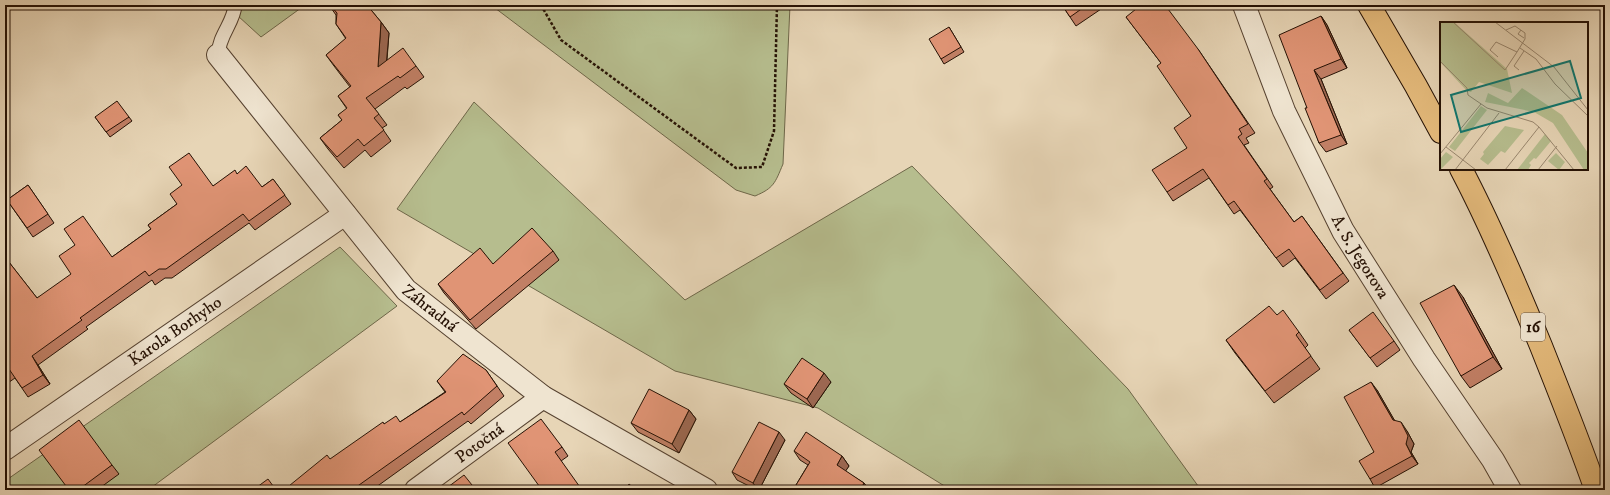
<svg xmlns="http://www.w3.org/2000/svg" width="1610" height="495" font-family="'IM FELL DW Pica',serif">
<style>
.green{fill:#b6bd8e;stroke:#6e6749}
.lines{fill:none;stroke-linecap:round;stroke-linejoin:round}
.lane-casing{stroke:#564230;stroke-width:15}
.street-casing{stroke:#564230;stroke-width:24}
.primary-casing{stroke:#251104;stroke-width:24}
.path{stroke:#251104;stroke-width:2.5;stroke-dasharray:3 2;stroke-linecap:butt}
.lane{stroke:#efe4d0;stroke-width:13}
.street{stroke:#efe4d0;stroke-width:22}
.primary{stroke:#e4ba7b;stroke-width:22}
.wall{fill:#c17f65;stroke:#251104}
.shaded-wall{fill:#9d6852;stroke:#251104}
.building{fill:#e09475;stroke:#251104}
.labels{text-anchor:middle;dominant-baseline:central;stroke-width:3.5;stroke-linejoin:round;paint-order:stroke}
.shield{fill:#efe4d0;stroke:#625041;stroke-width:1}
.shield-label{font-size:16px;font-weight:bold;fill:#251104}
.street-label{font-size:17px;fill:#251104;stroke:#efe4d0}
.inset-road{fill:none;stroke:#99876f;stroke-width:1}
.view{fill:#0f766e;fill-opacity:0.15;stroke:#0f766e;stroke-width:2}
.inset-edge{fill:none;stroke:#251104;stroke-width:2}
</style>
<rect width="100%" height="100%" fill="#e7d5b6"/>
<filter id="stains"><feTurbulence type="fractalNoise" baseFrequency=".005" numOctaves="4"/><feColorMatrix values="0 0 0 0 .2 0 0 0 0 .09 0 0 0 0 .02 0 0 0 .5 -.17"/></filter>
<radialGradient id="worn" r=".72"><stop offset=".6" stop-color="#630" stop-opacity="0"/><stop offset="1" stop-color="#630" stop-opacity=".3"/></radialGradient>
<g class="green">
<polygon points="226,5 305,5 261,37"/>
<path d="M491,5H790L783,164C775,183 774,188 755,196L736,190Z"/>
<polygon points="474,102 685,300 912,166 1128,389 1201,490 951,490 818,408 675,371 397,209"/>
<polygon points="340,247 397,306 148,490 5,490 5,481"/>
</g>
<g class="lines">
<g class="lane-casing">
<path id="lane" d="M218,55C219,34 234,23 235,5"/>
</g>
<g class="street-casing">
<g id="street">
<path id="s1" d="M1244,5L1284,111L1343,231L1424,359L1493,460L1510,490"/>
<path id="s2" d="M218,55L406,290L543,397L706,490"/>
<path id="s3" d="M5,449L345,214"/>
<path id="s4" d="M416,490L543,397"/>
</g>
</g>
<g class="primary-casing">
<g id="primary">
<polyline points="1369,5 1416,86 1441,132"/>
<path d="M1461,169C1491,226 1516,285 1541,346C1560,394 1579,441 1596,490"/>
</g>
</g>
<polyline class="path" points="541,5 561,40 736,168 762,167 774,131 777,5"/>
<use href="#lane" class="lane"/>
<use href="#street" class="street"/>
<use href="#primary" class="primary"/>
</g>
<g class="wall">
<polygon points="329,5 367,5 381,22 389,33 387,60 416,66 424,77 407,89 405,87 375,109 387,125 382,128 391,141 371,157 365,150 344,168 328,149 320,138 342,120 338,115 347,109 338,96 350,87 334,66 326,55 346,39 336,24 336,15"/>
<polygon points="1062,5 1107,5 1076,26"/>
<polygon points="1321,16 1327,25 1347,68 1321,79 1347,144 1326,152 1319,143 1307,108"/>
<polygon points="1126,17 1198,49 1255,133 1246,138 1249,143 1244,145 1273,187 1270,189 1294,222 1302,216 1349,281 1326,299 1295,258 1283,267 1240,210 1234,214 1209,178 1173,201 1167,192 1187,148 1191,116 1161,63"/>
<polygon points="949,27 964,52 944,64 941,59"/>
<polygon points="95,117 129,117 132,121 110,137"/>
<polygon points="237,174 262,187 273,179 291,204 255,230 249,223 172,278 165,278 155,285 152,280 86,327 88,329 38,365 50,384 28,397 15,378 5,385 5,305 6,305 5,304 5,257 37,298 112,257 151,229 148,225 177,204 182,185 213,186"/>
<polygon points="28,185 54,223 33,237 7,200"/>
<polygon points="553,251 559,260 476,329 444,293 438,284"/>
<polygon points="1463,297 1502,369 1470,388 1461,376"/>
<polygon points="1277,315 1299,332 1308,345 1305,348 1320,369 1274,403 1235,353 1226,340"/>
<polygon points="1349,330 1394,341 1400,350 1377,367"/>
<polygon points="486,370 504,396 471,424 468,421 372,490 284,490 384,424 400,422 445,392 437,381"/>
<polygon points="831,382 813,408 791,393 784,384"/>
<polygon points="1377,390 1394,420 1407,431 1414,444 1411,452 1418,464 1375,488 1370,479 1374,452"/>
<polygon points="689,410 696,419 679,453 638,432 631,423"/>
<polygon points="785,440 759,490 757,490 737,480 732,472"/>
<polygon points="508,443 562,447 568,456 561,461"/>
<polygon points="794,451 842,456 849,466 845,471 864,483 869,490 793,490 808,465 800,460"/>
<polygon points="112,465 119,474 97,490 68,490"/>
</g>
<g class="shaded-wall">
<polygon points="1321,16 1327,25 1347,68 1341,59"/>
<polygon points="381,22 389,33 385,78 378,67"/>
<polygon points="1314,70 1321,79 1347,144 1341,135"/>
<polygon points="1454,285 1463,297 1502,369 1493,357"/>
<polygon points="32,356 38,365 50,384 43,375"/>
<polygon points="824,373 831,382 813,408 807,399"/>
<polygon points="1371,382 1377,390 1399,428 1393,420"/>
<polygon points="689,410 696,419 679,453 672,444"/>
<polygon points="1401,422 1407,431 1414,444 1411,452 1418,464 1412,456 1406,444"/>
<polygon points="779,432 785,440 759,490 758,490 753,483"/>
<polygon points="842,456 849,466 843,475 837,465"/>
<polygon points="864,483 869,490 860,490"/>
</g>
<g class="building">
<polygon points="330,5 367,5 381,22 378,67 403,48 416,66 400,78 398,76 366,98 379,114 374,118 384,130 364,146 358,139 337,157 320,138 342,120 338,115 347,108 338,96 351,86 326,55 346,38 336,24 337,13"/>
<polygon points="1062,5 1087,5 1070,17"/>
<polygon points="1141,5 1165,5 1198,49 1248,124 1239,129 1242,134 1238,137 1267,179 1264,181 1294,222 1302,216 1343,273 1320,290 1289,249 1276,258 1234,201 1228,205 1203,169 1167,192 1152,170 1187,148 1174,128 1191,116 1157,66 1161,63 1126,17"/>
<polygon points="1321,16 1341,59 1314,70 1341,135 1319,143 1305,108 1307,108 1279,35"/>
<polygon points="949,27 961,47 941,59 929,39"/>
<polygon points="117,101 129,117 106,132 95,117"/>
<polygon points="189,153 213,186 235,170 237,174 246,166 262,187 273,179 285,195 249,221 243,214 166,269 159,269 149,276 145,271 80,318 82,320 32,356 43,375 22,388 9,369 5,372 5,305 6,305 5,304 5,257 37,298 71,274 59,256 75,245 64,229 83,216 112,257 151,229 148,225 177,204 170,194 182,185 169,167"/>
<polygon points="28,185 48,214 27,228 7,200"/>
<polygon points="532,228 553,251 470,320 438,284 480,248 493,264"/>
<polygon points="1454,285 1493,357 1461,376 1420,303"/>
<polygon points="1269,306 1277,315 1283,310 1299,332 1296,335 1311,356 1265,391 1226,340"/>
<polygon points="1373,312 1394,341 1370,358 1349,330"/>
<polygon points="463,354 486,370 497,386 464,415 462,412 352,490 284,490 327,455 330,459 383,422 384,424 396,416 400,422 446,392 437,381"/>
<polygon points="802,358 824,373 807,399 784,384"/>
<polygon points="1371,382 1393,420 1401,422 1408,436 1406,444 1412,456 1370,479 1359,461 1374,452 1344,397"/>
<polygon points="649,389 689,410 672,444 631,423"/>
<polygon points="541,419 562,447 555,452 582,490 542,490 508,443"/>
<polygon points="79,420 112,465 78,490 69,490 39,450"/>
<polygon points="759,422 779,432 753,483 732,472"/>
<polygon points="806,432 842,456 837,465 864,483 860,490 793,490 810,462 794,451"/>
<polygon points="464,475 476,490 444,490"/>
<polygon points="268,479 276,490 253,490"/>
<polygon points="629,484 636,490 625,490"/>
</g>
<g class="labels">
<rect class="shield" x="1521" y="313" width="24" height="28" rx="3"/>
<g class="shield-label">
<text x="1533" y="327">16</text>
</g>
<g class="street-label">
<text stroke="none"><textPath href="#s1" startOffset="278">A. S. Jegorova</textPath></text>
<text stroke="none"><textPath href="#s2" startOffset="331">Záhradná</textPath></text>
<text stroke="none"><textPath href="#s3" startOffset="207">Karola Borhyho</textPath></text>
<text stroke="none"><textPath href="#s4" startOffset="79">Potočná</textPath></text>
</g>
</g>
<g transform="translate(1440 22)">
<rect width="148" height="148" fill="#e7d5b6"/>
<path d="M0,0H14L67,47L72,71L39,60L31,70L27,69L0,40ZM82,66L122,93L148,131V148H144L113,101L94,90L45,80L48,71L68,81ZM41,84L47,88L15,129L9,125ZM65,104L84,108L65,131L61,129L48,143L40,137L44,132L43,130ZM105,112L111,119L96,137L94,136L89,141L91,143L88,148H77ZM6,130L13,135L0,148V137ZM116,131L125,140L119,148L108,139Z" fill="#b6bd8e"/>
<path class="inset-road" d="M13,0L65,48L77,30M55,0L114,45L148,88M81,8L78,12L84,16M80,26L96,37L115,62L148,94M58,35L50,28L56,20L77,30L85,17V11L75,4L66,8M0,39L27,66L28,73L47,86L93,100L99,105L134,148M79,48L74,44L84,29M6,125L36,148M0,132L41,82M15,148L59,91M65,148L99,105M98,148L117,124"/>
<path class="view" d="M130,39L141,76L21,110L11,73Z"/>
<rect width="148" height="148" class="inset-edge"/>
</g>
<rect width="1610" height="495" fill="none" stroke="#e7d5b6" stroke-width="20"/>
<rect x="6" y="6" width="1598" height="483" fill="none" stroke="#251104" stroke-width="2"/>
<rect x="10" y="10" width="1590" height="475" fill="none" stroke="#251104"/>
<rect width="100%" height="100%" filter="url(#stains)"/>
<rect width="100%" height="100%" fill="url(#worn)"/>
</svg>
